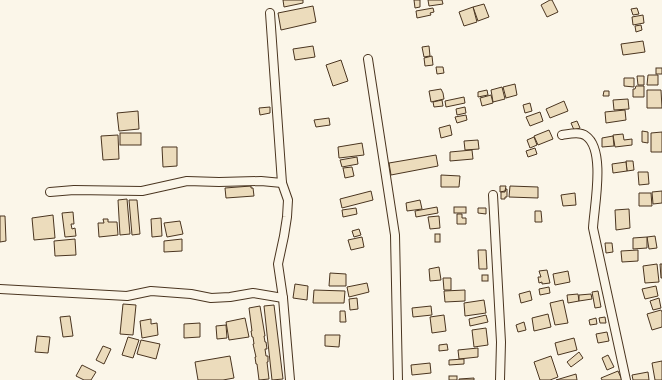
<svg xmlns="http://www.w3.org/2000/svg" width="662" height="380" font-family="Overpass,sans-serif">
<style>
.building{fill:#ecdcbc;stroke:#4a3520}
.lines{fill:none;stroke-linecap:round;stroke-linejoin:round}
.minor-casing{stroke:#4a3520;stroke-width:10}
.minor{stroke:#fbf6e9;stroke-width:8}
</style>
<rect width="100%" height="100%" fill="#fbf6e9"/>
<g class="building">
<polygon points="283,0 303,0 303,3 284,7"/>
<polygon points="414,0 420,0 420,7 415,8"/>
<polygon points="428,0 442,0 443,4 429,6"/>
<polygon points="550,0 552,0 558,12 547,17 541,5"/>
<polygon points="484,4 489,17 478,21 473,7"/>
<polygon points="313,6 316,22 281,30 278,13"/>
<polygon points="473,7 477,22 464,26 459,12"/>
<polygon points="433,8 434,12 430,13 431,15 417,18 416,11"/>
<polygon points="637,8 639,14 633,15 631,9"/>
<polygon points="643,15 644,23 633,25 632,17"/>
<polygon points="641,25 642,30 636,32 635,26"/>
<polygon points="643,41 645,52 623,55 621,44"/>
<polygon points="313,46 315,57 295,60 293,49"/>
<polygon points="429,46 430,56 424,57 422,47"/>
<polygon points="432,56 433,65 425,66 424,58"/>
<polygon points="341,60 348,81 333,86 326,65"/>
<polygon points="436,67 443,67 444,73 437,74"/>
<rect x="656" y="68" width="6" height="6"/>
<polygon points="648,75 658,75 658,85 647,85"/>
<polygon points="637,76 644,76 644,85 638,85"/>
<polygon points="624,78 634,78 634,87 624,86"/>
<polygon points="515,84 517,95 506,98 503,87"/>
<polygon points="636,86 644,86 644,97 633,97 633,89 635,89"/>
<polygon points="502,87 505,99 493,102 491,90"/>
<polygon points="441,89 443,93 444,99 431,102 429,91"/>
<polygon points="487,90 488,95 478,97 478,92"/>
<polygon points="647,90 661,90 662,108 647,108"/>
<polygon points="604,91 609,91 609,96 603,96"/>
<polygon points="491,95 493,103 482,106 480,98"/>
<polygon points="464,97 465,103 446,107 445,101"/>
<polygon points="628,99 629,109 614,110 613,100"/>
<polygon points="442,100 443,106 434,107 433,102"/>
<polygon points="564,101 568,111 550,118 546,109"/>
<polygon points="530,103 532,111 525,113 523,105"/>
<polygon points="270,107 270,113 260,115 259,108"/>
<polygon points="465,107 466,113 457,115 456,109"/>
<polygon points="625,110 626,120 606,123 605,112"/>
<polygon points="138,111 139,129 119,131 117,113"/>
<polygon points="540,112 543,121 530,126 526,117"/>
<polygon points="466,115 467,120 457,123 455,117"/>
<polygon points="329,118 330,125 316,127 314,120"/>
<polygon points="577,121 580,128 574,130 571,123"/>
<polygon points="450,125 452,135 441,138 439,128"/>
<polygon points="549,130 553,139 538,145 534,136"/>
<polygon points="642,131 648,132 648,143 642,142"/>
<polygon points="662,132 662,152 651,152 651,133"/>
<rect x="120" y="133" width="21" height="12"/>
<polygon points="623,134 624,140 632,139 632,145 615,147 613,135"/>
<polygon points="118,135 119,159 103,160 101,136"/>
<polygon points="613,136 614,146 602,147 602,138"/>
<polygon points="534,137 537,145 530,148 527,140"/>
<polygon points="478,140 479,149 465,150 464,141"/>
<polygon points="362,143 364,155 339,158 338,147"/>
<polygon points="162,147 177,147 177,166 163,167"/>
<polygon points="535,148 537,154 528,157 526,151"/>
<polygon points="472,150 473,159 450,161 450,152"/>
<polygon points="436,155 438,166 391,175 389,163"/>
<polygon points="357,157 358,164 342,167 340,160"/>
<polygon points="626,161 633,161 634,170 627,171"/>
<polygon points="626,162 627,171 613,173 612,164"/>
<polygon points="352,167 354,176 345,178 343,168"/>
<polygon points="638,172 648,172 649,184 639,185"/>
<polygon points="441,175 460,176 459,187 441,187"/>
<polygon points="251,186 251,188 253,188 254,196 226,198 225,188"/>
<polygon points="500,186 506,186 505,191 500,192"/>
<polygon points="510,186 538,187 538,198 509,197"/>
<polygon points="506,189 507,189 507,197 505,197 505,199 501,199 501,192 505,192"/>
<polygon points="371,191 373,200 342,208 340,199"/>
<polygon points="662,191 662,203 653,204 652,192"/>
<polygon points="575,193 576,205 563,206 561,195"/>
<polygon points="639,193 651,193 652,206 639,206"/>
<polygon points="127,199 130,234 120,235 118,200"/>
<polygon points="129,200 137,200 140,234 132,235"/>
<polygon points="420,200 422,209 407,211 406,203"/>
<polygon points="437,207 438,213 416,217 415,211"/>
<rect x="454" y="207" width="12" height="6"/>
<polygon points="356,208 357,214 343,217 342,210"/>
<polygon points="478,208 486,208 486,214 478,213"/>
<polygon points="629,209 630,228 616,230 615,210"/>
<polygon points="535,211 541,211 542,222 535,222"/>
<polygon points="73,212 74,224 71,224 72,229 75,228 76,236 65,237 62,213"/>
<polygon points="457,214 462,214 462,218 466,218 466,224 457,224"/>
<polygon points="53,215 55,238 34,240 32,218"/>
<polygon points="0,216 5,216 6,241 0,242"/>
<polygon points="439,216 440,228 430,229 428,217"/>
<polygon points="161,218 162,236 152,237 151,219"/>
<polygon points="103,219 108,219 108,222 117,222 118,235 99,237 98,223 104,223"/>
<polygon points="180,221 183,234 167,237 164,223"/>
<polygon points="359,229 361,235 354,237 352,231"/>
<rect x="435" y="234" width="5" height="8"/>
<polygon points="655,236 657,248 649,249 647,237"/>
<polygon points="362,237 364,247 351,250 348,240"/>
<polygon points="647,237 647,248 633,249 633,238"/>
<polygon points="75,239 76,255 55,256 54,241"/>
<polygon points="182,239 182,251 164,252 164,241"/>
<polygon points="605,243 612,243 613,252 606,253"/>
<polygon points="478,250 486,250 487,269 479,269"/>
<polygon points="638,250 638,261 622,262 621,251"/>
<polygon points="657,264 659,282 645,283 643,266"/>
<polygon points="660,264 662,264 662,278 661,278"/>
<polygon points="439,267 441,280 430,281 429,269"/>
<polygon points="547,270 550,283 542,284 542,282 539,283 538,277 541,277 539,271"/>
<polygon points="568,271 570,282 555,285 553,274"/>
<polygon points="330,273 346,274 346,286 329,286"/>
<rect x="482" y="275" width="6" height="6"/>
<polygon points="443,278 451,278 451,290 444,290"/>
<polygon points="367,283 369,292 349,297 347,287"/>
<polygon points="295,284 308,286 307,300 293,298"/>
<polygon points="656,286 658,296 645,299 642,289"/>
<polygon points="549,287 550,293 540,295 539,289"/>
<polygon points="314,290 345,291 344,303 313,303"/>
<polygon points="465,290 465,301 445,302 444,291"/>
<polygon points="530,291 532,300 521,303 519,294"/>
<polygon points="598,291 601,307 595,308 592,292"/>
<polygon points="578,294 579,301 568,303 567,295"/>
<polygon points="591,294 592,299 579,301 579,295"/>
<polygon points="357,298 358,309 350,310 349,299"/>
<polygon points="659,298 661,308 653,310 650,301"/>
<polygon points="484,300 486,313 465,316 464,303"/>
<polygon points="563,300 568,323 555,325 550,303"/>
<polygon points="123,304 136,305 133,335 120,334"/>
<polygon points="274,305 283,379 272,380 264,306"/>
<polygon points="260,306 265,336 264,336 265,342 266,342 267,349 265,349 266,356 268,356 268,362 267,362 269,379 259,380 257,364 256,364 255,357 256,357 253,344 254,344 253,337 252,337 251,331 252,331 249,308"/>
<polygon points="431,306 432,315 413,317 412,308"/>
<polygon points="661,310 662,312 662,327 652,330 647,314"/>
<polygon points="340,311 345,311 346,322 340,322"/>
<polygon points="548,314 551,327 534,331 532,318"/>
<polygon points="444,315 446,331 432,333 430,317"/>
<polygon points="486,315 488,322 470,326 469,319"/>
<polygon points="70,316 73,336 63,337 60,317"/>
<polygon points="605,317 606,323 600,323 599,318"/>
<polygon points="245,318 249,337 229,340 226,322"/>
<polygon points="596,318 597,324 590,325 589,320"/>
<polygon points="151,319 151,324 157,323 158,335 142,338 140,321"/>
<polygon points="524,322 526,330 518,332 516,325"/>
<polygon points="200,323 200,337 184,338 184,324"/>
<polygon points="226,325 227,338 217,339 216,326"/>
<polygon points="486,328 488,345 474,347 472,330"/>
<polygon points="607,332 609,341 598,343 596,334"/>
<polygon points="325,335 340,335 339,347 325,346"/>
<polygon points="37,336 50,337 48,353 35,352"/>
<polygon points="128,337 139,340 133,358 122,355"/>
<polygon points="574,338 577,350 558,355 555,343"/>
<polygon points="141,340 160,344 156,359 137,354"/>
<polygon points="447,344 448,350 439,351 439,345"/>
<polygon points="103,346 111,349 104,364 96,360"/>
<polygon points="478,348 478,357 459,359 458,350"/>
<polygon points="579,352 583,358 571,367 567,362"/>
<polygon points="608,355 614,367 607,370 602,358"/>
<polygon points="230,356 234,378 223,380 198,380 195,362"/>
<polygon points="551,356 558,377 550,380 540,380 534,362"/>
<polygon points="464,359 464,364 449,365 449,360"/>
<polygon points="662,361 662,380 655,380 652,363"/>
<polygon points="430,363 431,373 412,375 411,365"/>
<polygon points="82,365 96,372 91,380 84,380 76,376"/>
<polygon points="618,371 622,380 602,380 601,378"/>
<polygon points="648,372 649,380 633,380 632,375"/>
<polygon points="576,374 577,380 556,380"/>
<rect x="449" y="376" width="8" height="4"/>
<polygon points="474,378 474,380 459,380 459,379"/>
</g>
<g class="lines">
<g class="minor-casing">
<g id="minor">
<polyline points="270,13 282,183 288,200 287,217 284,236 278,264 283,298 290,380"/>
<polyline points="368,59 395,235 398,380"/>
<path d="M562,135C569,134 580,131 586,136C606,150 594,207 593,228L626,380"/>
<polyline points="50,192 74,190 142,191 187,181 219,182 261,181 282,183"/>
<polyline points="493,195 501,342 500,380"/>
<polyline points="0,289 127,296 151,291 191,294 211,298 230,297 253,293 283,298"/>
</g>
</g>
<use href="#minor" class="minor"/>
</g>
</svg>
